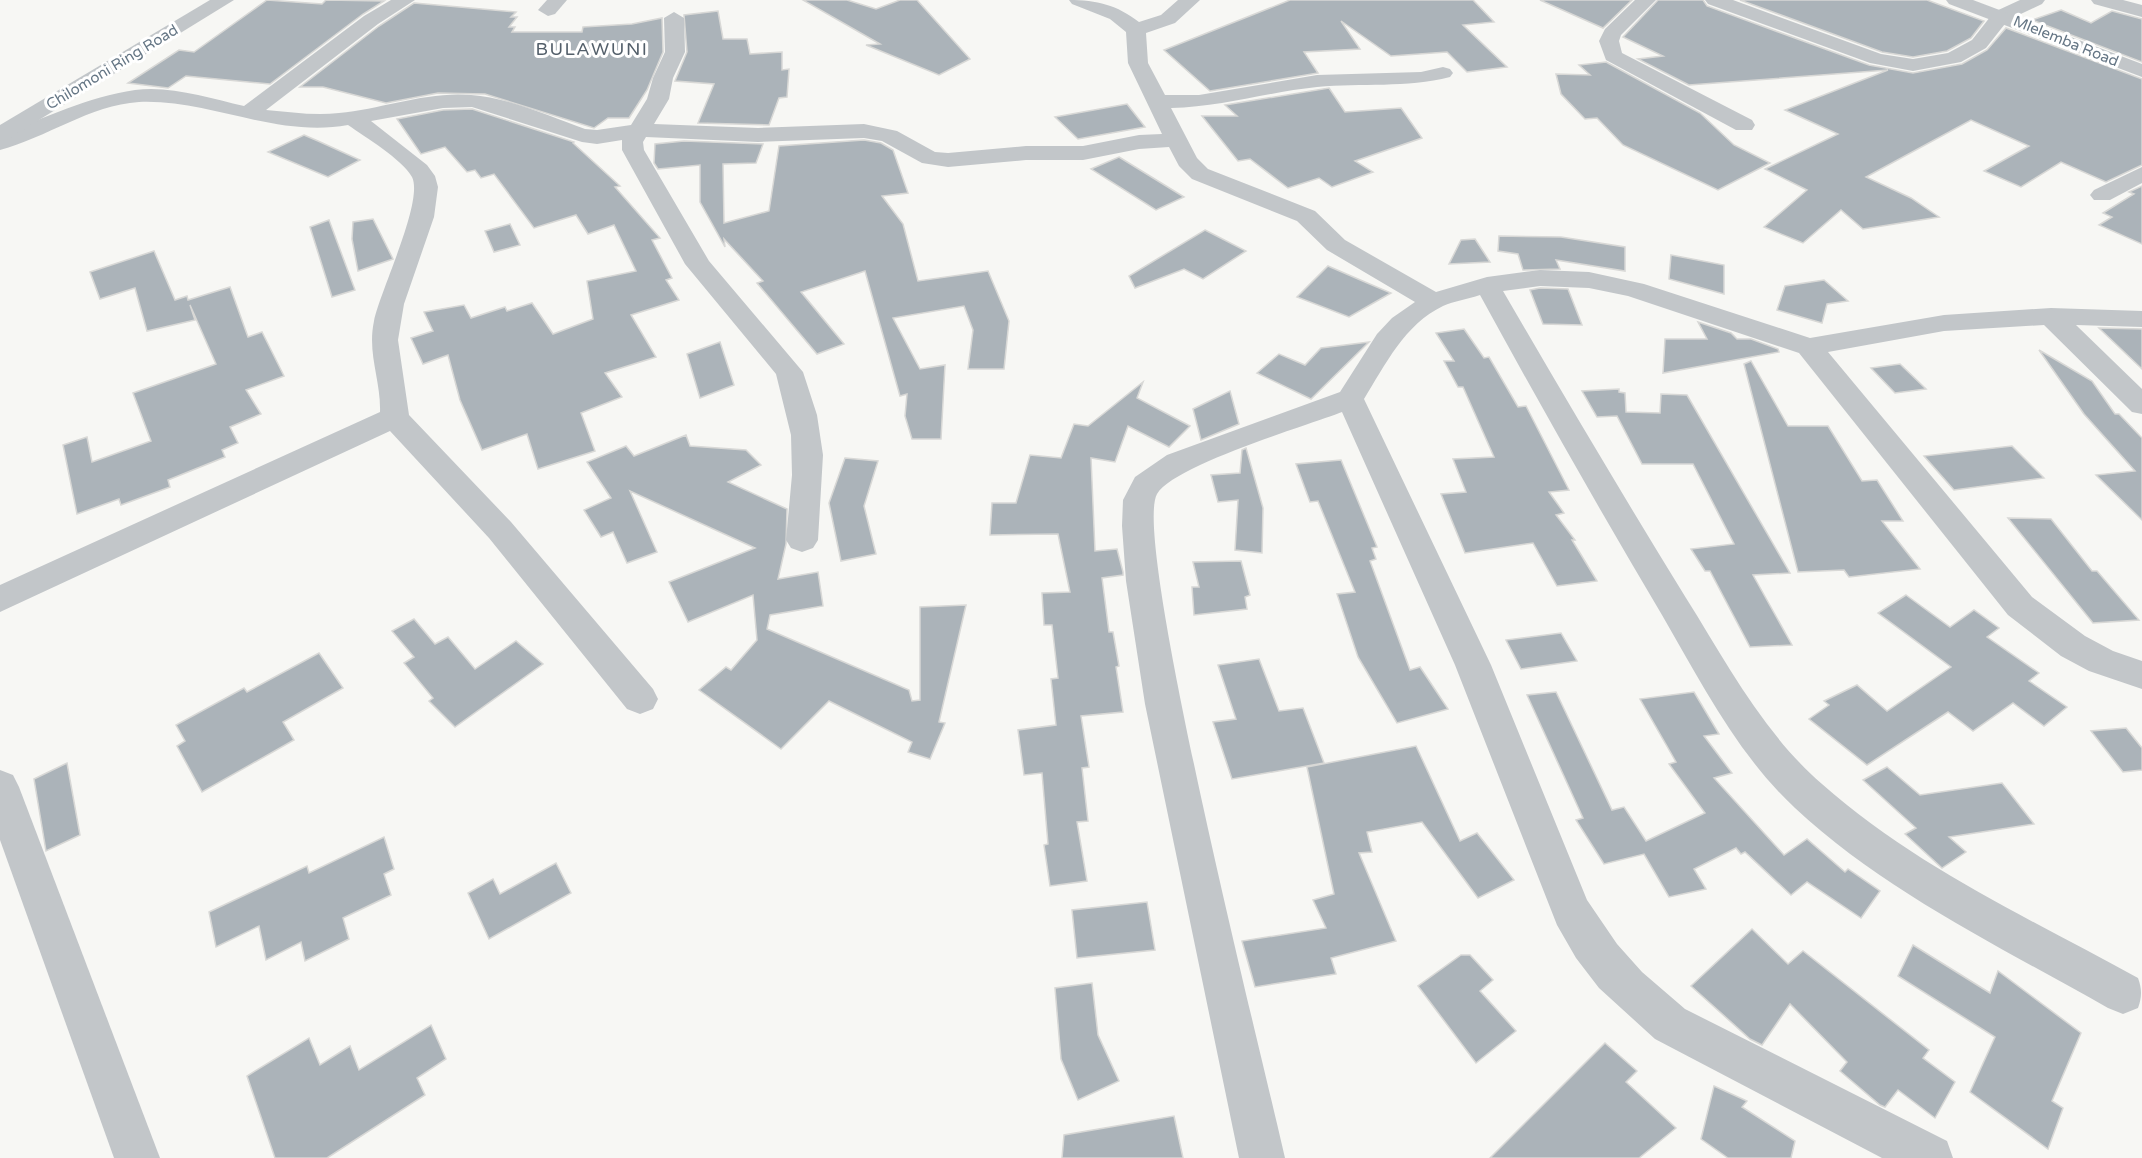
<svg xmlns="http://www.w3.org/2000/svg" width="2142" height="1158" font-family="'Varela Round',sans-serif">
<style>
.building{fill:#abb3b9;stroke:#d8d8d6;stroke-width:1.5}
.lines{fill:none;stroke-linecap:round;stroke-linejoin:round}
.minor{fill:#c2c6c9;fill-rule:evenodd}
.tertiary{fill:#c2c6c9;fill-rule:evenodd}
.labels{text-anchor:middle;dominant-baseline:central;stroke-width:6;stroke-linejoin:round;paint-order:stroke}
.far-street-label{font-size:15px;fill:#657685;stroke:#fff}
.far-quarter-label{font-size:18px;letter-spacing:1.5px;fill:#535f6a;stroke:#fff}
</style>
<rect width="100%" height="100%" fill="#f7f7f4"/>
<g class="building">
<polygon points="267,0 322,4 326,0 384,1 363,14 270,84 186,76 168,88 128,83 179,50 194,52"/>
<polygon points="803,0 847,0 876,9 900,0 917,0 970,59 939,75 866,45 880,44"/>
<polygon points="1290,0 1473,0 1494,22 1463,25 1507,67 1467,72 1447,52 1391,56 1341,21 1360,49 1304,52 1318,73 1210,91 1164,50"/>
<polygon points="1540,0 1632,0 1603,28"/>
<polygon points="1658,0 1703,0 1707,6 1869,65 1913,73 1962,64 1987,50 2006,28 2142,79 2142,165 2106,182 2061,162 2021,187 1984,171 2029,146 1971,120 1866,177 1911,198 1939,217 1863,229 1841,210 1803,243 1764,227 1807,190 1765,169 1838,134 1785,110 1888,70 1689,85 1638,59 1663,56 1623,37"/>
<polygon points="1740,0 1927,0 1984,21 1971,38 1947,51 1913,57 1882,52"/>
<polygon points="414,3 516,12 511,17 517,17 509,27 515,27 512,32 582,32 583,27 632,24 662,18 663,52 647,90 629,118 608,118 594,128 485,94 438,93 386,103 323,87 300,87 379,26"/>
<polygon points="2061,10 2091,23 2112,11 2142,19 2142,62 2032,20"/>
<polygon points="718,11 723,39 747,39 750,54 782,52 782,70 789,69 787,97 779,98 769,125 698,123 714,84 675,81 687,52 684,15"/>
<polygon points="1606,62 1700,113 1734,145 1770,163 1718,190 1623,145 1597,118 1585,119 1561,94 1556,74 1590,75 1579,65"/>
<polygon points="1329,88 1345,112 1401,108 1422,138 1355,161 1373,172 1332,187 1319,178 1288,188 1250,159 1238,161 1202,116 1237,116 1225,105"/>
<polygon points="1127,104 1145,127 1078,139 1055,117"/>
<polygon points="472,109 574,142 573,143 620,186 615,187 660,238 652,240 672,278 666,280 679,300 631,315 656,357 605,373 622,397 581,413 595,451 538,469 527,434 482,450 460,400 448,355 423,364 411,338 433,331 424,312 464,305 471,318 505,307 507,311 532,303 553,334 593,319 587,281 636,271 614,225 588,234 576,215 534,228 494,174 481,178 475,170 467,172 445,147 421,154 397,119 443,110"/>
<polygon points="304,135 318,141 360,160 328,177 268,152"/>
<polygon points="864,140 881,143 893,150 908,193 882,196 903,224 918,281 988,271 1009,321 1004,369 968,369 973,330 964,306 893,318 920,369 945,365 941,439 912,439 905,416 907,394 900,396 865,271 801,292 844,344 817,354 757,283 763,281 724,239 725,247 700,202 700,165 658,169 654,163 655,144 684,141 763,144 756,163 723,164 724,223 769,211 779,146"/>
<polygon points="1119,157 1184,197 1156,210 1091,169"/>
<polygon points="2142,186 2142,244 2099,225 2112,217 2103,213 2134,194 2129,192"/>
<polygon points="373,219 393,259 358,271 352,239 353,222"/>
<polygon points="329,220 355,290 332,297 310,227"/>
<polygon points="510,224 520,245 494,252 485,231"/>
<polygon points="1205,230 1246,251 1203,279 1184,269 1135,288 1129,276"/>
<polygon points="1499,236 1561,237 1625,247 1625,271 1556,260 1560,269 1523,270 1518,254 1498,251"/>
<polygon points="1475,239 1490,262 1449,264 1461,240"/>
<polygon points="154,251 175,300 187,296 188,300 230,287 248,337 262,332 284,376 246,390 261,414 230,427 238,443 222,450 225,457 168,480 170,487 121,505 119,499 77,514 63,445 87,437 92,462 151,441 133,393 216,364 190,305 195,320 147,331 135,288 100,299 90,272"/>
<polygon points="1671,255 1724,265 1724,294 1669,279"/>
<polygon points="1328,266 1365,282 1391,293 1349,317 1297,297"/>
<polygon points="1824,280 1848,301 1827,304 1822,323 1777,310 1785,286"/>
<polygon points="1540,288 1568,289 1582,325 1543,324 1530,290"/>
<polygon points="1698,322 1731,333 1737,339 1751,339 1778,349 1779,352 1663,373 1665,339 1707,339"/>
<polygon points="2099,328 2142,329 2142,369"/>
<polygon points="1464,329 1484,358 1489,357 1518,407 1526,406 1569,490 1549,492 1564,513 1556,515 1575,540 1572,540 1597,581 1557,586 1533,543 1465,553 1441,494 1466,492 1453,459 1494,457 1463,387 1458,387 1444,361 1454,361 1436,333"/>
<polygon points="720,342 734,385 700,398 687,354"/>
<polygon points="1369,342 1311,399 1257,373 1279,354 1305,365 1321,348"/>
<polygon points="2039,350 2092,381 2115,414 2119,414 2142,438 2142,520 2096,475 2135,471 2084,414"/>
<polygon points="1751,361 1788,426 1828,426 1862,481 1877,480 1903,521 1882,521 1920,569 1849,577 1844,570 1798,572 1744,364"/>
<polygon points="1900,364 1926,389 1895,393 1871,368"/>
<polygon points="1143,382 1137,398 1190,426 1169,447 1128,426 1115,462 1091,458 1095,551 1117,549 1123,572 1123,575 1102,578 1109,632 1113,632 1119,666 1116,667 1123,712 1081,716 1089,767 1082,768 1088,821 1077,822 1087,881 1050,886 1044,845 1048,844 1042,773 1024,775 1018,730 1056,725 1051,679 1058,678 1052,625 1044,625 1042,593 1070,592 1058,534 990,535 992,503 1016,503 1030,455 1061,458 1074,424 1088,426"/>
<polygon points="1619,389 1619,392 1625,393 1626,412 1660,413 1661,394 1687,395 1790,573 1753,575 1792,645 1750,647 1710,571 1705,571 1691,549 1734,544 1693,464 1642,464 1617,416 1597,417 1582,391"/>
<polygon points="1230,391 1239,424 1201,440 1193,409"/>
<polygon points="686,435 690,446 746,450 761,465 728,482 787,509 786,544 778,579 818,572 823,606 770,615 767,629 909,690 912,701 920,700 920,607 966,605 939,722 945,723 930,759 908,752 912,742 829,701 781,749 699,690 726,667 731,670 757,640 753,595 688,622 669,582 755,548 630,491 657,552 627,563 613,532 601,537 584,510 611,498 587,462 626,446 634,456"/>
<polygon points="2012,446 2044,478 1954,490 1924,456"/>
<polygon points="1246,448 1263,508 1262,553 1235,550 1238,500 1218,502 1211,475 1240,473 1242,450"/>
<polygon points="845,458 878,461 864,506 876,554 841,561 829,503"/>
<polygon points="1341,460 1377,547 1372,548 1376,559 1370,561 1410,670 1420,667 1448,709 1397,723 1358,657 1337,594 1355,592 1318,501 1310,502 1296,464"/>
<polygon points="2008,518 2051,519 2092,571 2097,571 2139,620 2093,623"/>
<polygon points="1241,561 1250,595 1245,597 1247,609 1194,615 1192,587 1199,587 1193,562"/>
<polygon points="1906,595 1950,627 1974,610 1999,628 1987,637 2039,673 2029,681 2067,707 2044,726 2013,703 1973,731 1948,712 1867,765 1809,719 1829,705 1824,701 1857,685 1887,711 1951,667 1878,613"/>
<polygon points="414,619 435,644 448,637 475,669 516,641 543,664 455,727 429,701 433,698 404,663 414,657 392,631"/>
<polygon points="1561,633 1577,661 1521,669 1506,640"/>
<polygon points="319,653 343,688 283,722 294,740 202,792 177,746 185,741 176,725 244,688 247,692"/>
<polygon points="1259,659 1279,711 1303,708 1324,763 1232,779 1213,722 1236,719 1218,665"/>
<polygon points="1556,692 1612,810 1624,807 1646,841 1705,813 1669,764 1676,762 1640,699 1694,692 1719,734 1704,736 1732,773 1714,778 1784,855 1807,839 1845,872 1848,869 1880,891 1861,918 1807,882 1791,895 1745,852 1741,854 1736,848 1694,869 1706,889 1669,897 1644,854 1604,864 1576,820 1583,818 1527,695"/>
<polygon points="2126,728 2142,748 2142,770 2123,772 2091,731"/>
<polygon points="1416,746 1460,841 1477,833 1514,880 1478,898 1422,822 1367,832 1372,852 1359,853 1396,941 1331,958 1336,974 1255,987 1242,941 1326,928 1313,900 1334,894 1307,767"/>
<polygon points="67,763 80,835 46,851 34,779"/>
<polygon points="1887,767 1920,795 2002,783 2034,824 1949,837 1966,852 1942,868 1905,834 1916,828 1863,780"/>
<polygon points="384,837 394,869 384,874 391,895 343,918 349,939 305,961 301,942 266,960 259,926 216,947 209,912 307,866 309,873"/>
<polygon points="556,863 571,893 489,939 468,893 493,879 500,894"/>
<polygon points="1147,902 1155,950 1077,958 1072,910"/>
<polygon points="1752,929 1788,964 1803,951 1929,1050 1923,1058 1955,1082 1935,1118 1898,1090 1885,1107 1880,1105 1840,1071 1847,1062 1790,1004 1762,1045 1750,1039 1691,986"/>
<polygon points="1913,945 1990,993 1998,971 2081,1033 2052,1101 2063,1108 2048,1149 1970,1092 1995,1037 1898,976"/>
<polygon points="1461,955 1470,955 1493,980 1480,991 1516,1031 1476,1063 1418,986"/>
<polygon points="1092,983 1098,1035 1119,1081 1078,1100 1061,1059 1055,988"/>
<polygon points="431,1025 446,1059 417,1078 425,1095 327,1158 275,1158 247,1076 309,1038 320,1065 350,1046 359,1070"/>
<polygon points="1605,1043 1637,1071 1626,1082 1676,1128 1639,1158 1490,1158"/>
<polygon points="1714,1086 1747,1101 1742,1107 1795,1141 1791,1158 1728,1158 1701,1139"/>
<polygon points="1174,1116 1183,1158 1062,1158 1064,1135"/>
</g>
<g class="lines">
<g class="minor">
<path d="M391,0H415L378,24L266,110C290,112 315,116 339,113C382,109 427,91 471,95C507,97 551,117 585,129L597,130L631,125L647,99L653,78L665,52L664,18L674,12L684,18L685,52L673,78L669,99L654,124L758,128L864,124L897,131L935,152L948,153L1026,146H1083L1139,135L1162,134L1128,63L1126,32L1110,19L1072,4L1069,0C1097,0 1117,5 1139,22L1161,15L1178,0H1200L1175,23L1146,33L1148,63L1165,95H1199L1317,75L1421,72L1443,67L1450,69L1453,73L1450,77C1406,88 1362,83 1317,87C1268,92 1221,107 1171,108L1197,158L1208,169L1315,211L1345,240L1436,292L1487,277L1540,270L1589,272L1644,284L1810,338L1944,315L2051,308L2142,311V327L2076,325L2142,389V414L2132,412L2044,325L1944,331L1828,352L2032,597L2085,636L2113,651L2142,661V689L2089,671L2061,656L2008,615L1799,353L1628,296L1589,288L1540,286L1503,291C1563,394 1623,496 1686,598C1727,663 1763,733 1822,784C1914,866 2031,919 2138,978C2142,989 2142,997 2138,1008L2123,1014L2108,1008C2001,947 1885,892 1795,808C1737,754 1701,682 1662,615C1599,509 1539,403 1480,295C1468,299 1454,301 1443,306C1405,324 1385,365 1364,399L1491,665L1587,900L1617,944L1642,972L1685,1009L1947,1141L1953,1158H1882L1655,1039L1599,988L1576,958L1557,925L1455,665L1342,412C1306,426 1174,465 1157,494C1131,540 1266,1072 1285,1158H1239L1145,704L1126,581L1122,526L1123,500L1135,477L1167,455L1340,392L1377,334L1392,318L1415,302L1327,250L1297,221L1192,179L1179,166L1169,147L1139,149L1083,160H1026L948,167L922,163L882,141L864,138L758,142L646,137L643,142L644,150L709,261L803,372L817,415L823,455L818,540L813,548L802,552L791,548L786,540L792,475L791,435L776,374L685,264L622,150V140L597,144L582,142L472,107L443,108L371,121L427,165L435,176L438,187L434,217L404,304L398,340L409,415L511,522L653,689L658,699L653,709L640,714L627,709L489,538L390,431L0,612V585L380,412C381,380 367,354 374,321C380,291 424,201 412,177C402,159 365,137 348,125C276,138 209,99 139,102C90,105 46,138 0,150V135C44,118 88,97 135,90C169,85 210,98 244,106L364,16Z"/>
<polygon points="547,0 567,0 555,14 548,16 538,10"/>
<polygon points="1635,0 1656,0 1621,35 1619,41 1622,53 1752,120 1755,125 1752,130 1736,130 1606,60 1599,41 1605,29"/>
<polygon points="1705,0 1733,0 1881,54 1913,59 1948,53 1972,40 1994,12 2020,0 2045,0 2042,4 2008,20 1986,48 1961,62 1913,71 1870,63 1708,4"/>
<polygon points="2091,0 2123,0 2142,5 2142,17 2094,4"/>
<polygon points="2142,167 2142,183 2110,200 2094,200 2090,195 2094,190"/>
<polygon points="0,770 13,775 19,787 160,1158 114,1158 0,840"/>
</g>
<g class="tertiary">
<polygon points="210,0 234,0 8,139 0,141 0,125"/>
<polygon points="1946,0 1973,0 2142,64 2142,77 1949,4"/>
</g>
</g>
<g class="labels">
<g class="far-street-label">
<text transform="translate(2066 41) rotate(22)">Mlelemba Road</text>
<text transform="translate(112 67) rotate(-31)">Chilomoni Ring Road</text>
</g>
<g class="far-quarter-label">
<text x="592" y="49">BULAWUNI</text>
</g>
</g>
</svg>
